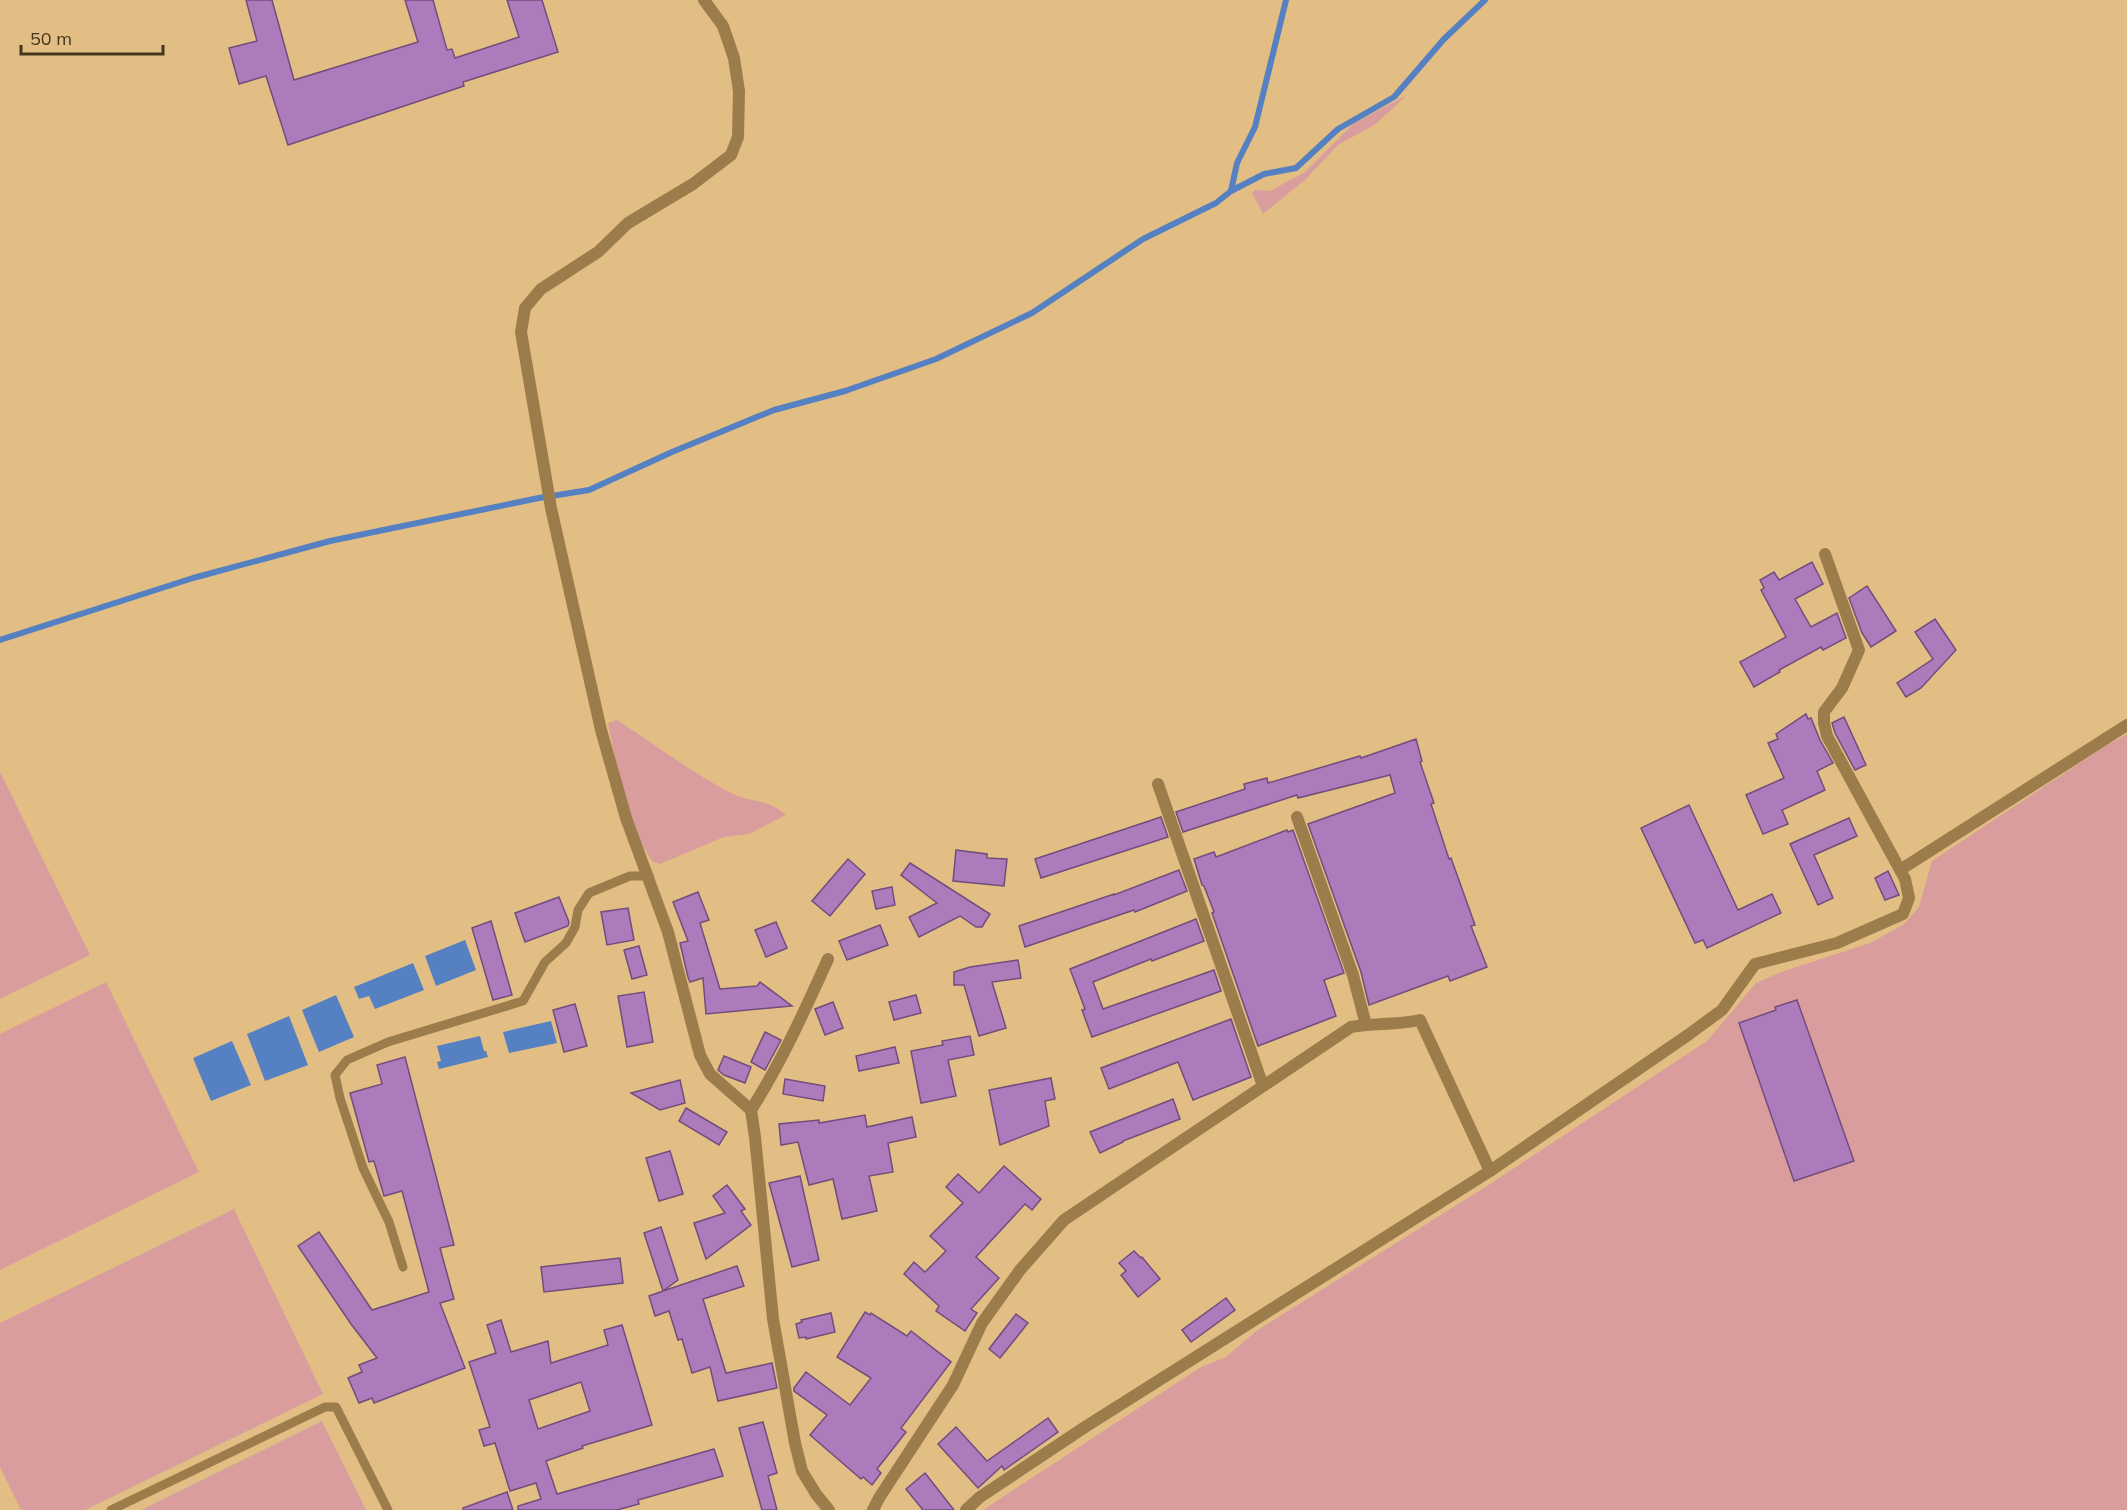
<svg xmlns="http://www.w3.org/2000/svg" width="2127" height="1510" font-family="Mulish,sans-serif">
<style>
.green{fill:#da9d9d}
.water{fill:#5580c2}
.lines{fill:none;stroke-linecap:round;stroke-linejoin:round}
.stream{stroke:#5580c2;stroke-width:6}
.building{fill:#ad7abc;stroke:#714d7c;stroke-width:1.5;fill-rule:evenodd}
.lane{stroke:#9b7c4a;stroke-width:9}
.street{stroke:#9b7c4a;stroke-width:12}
</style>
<rect width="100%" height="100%" fill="#e3be84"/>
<g class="green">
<polygon points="1407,95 1376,124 1338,145 1306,179 1263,214 1252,193 1255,190 1270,191 1305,172 1353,124"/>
<path d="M617,720C654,744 691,772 731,793C750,803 768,798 786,815L749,834L724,837L660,864L653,862C624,822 618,770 608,723Z"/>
<polygon points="2127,734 2127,1510 983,1510 1201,1367 1226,1357 1256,1331 1487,1186 1707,1041 1756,983 1781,972 1870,943 1903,925 1919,907 1932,861 2105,746"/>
<polygon points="0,772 90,955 0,999"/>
<polygon points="106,982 199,1172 0,1270 0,1034"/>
<polygon points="234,1209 323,1394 85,1510 21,1510 0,1467 0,1323"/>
<polygon points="322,1421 366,1510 141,1510"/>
</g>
<g class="water">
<polygon points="465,940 476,970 436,986 425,956"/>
<polygon points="413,963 424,990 375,1009 369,996 359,999 354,987"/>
<polygon points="336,995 354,1037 319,1052 302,1010"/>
<polygon points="289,1016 308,1065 265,1081 247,1034"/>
<polygon points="551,1021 557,1043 509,1053 503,1032"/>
<polygon points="480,1036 484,1051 486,1051 488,1057 439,1069 437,1062 441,1061 437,1046"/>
<polygon points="232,1041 251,1085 211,1101 193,1058"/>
</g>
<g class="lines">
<g class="stream">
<polyline points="1231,191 1237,163 1255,127 1286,0"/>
<polyline points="0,640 193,578 330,541 539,498 589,490 672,452 774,410 845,391 936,359 1032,313 1143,239 1216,203 1231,191 1264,174 1296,168 1338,129 1394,97 1444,39 1485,0"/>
</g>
</g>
<g class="building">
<polygon points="246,0 272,0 294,80 418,42 405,0 433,0 447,50 452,49 455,58 519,37 507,0 542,0 558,52 463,82 464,86 288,145 266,76 239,84 229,48 257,41"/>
<polygon points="1812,562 1823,584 1795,599 1811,627 1837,613 1846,638 1823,650 1821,647 1779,670 1780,672 1754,687 1740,662 1786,637 1761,590 1764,588 1760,580 1774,572 1779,580"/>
<polygon points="1867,586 1896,631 1871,647 1862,633 1849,598"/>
<polygon points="1935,619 1956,650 1921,688 1906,697 1897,683 1933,659 1915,632"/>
<polygon points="1806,714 1808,719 1811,718 1820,740 1833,763 1817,771 1825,790 1782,810 1788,824 1763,834 1746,795 1784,778 1768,743 1778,739 1776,734"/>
<polygon points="1844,717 1866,765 1855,770 1835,733 1832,723"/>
<polygon points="1416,739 1422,761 1420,762 1434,803 1431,804 1449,859 1451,858 1475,925 1471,926 1487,967 1450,981 1448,976 1369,1005 1361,972 1308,824 1395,793 1390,775 1298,798 1297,795 1183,832 1176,812 1245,789 1244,784 1267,778 1268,783 1360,756 1361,758"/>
<polygon points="1689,805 1738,910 1772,894 1781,913 1707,948 1703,940 1695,943 1641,828"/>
<polygon points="1161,817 1168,837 1041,878 1035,859"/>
<polygon points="1849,818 1857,836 1814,855 1833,898 1818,905 1790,844"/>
<polygon points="1287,830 1288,832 1293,830 1344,973 1324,980 1336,1016 1258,1046 1212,913 1214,912 1204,886 1202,885 1194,859 1214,852 1216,857"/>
<polygon points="956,850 987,854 987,858 1007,859 1004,886 953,881"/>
<polygon points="848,859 865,874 830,916 812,901"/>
<polygon points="910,863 990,914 982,927 976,927 960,916 919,937 909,917 937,903 901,875"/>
<polygon points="1179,870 1187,891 1135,912 1134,910 1025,947 1019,926 1114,894 1114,895"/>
<polygon points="1888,871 1899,895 1885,900 1875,878"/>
<polygon points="892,887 895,905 876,909 872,891"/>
<polygon points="698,892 709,920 700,923 720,989 757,986 760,982 792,1006 706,1014 703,978 690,982 688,977 680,943 688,941 673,902"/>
<polygon points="559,897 569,922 568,926 525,942 515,913"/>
<polygon points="628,908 634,940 607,945 601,912"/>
<polygon points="1196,919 1204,941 1152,961 1151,959 1093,982 1103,1009 1214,970 1221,991 1092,1037 1082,1010 1085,1009 1070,969"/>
<polygon points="491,921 512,995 493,1000 472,928"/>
<polygon points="776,922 787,948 766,957 755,930"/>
<polygon points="880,925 888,945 847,960 839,941"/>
<polygon points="639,946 647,975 632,979 624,950"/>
<polygon points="1018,960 1021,978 992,982 1006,1028 979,1036 964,985 954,985 954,972 970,967"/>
<polygon points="644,992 653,1042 627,1047 618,996"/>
<polygon points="916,995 921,1013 894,1020 889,1002"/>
<polygon points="1797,1000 1854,1161 1794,1181 1739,1023 1776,1010 1775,1007"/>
<polygon points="833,1002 843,1028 825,1035 815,1009"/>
<polygon points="575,1004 587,1046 564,1052 553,1010"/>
<polygon points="1231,1019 1251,1077 1193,1100 1178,1062 1109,1089 1101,1068"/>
<polygon points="765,1032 781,1040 765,1070 751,1062"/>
<polygon points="970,1036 974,1055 948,1060 956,1096 921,1103 911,1051 943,1045 942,1041"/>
<polygon points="895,1047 899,1063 859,1071 856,1056"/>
<polygon points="724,1056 751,1067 745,1083 724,1075 718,1070"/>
<polygon points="405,1057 454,1245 440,1248 454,1299 440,1303 465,1368 374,1403 372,1398 359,1403 348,1378 362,1372 359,1365 377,1358 351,1324 298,1246 319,1232 372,1310 429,1292 402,1191 384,1196 374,1161 369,1162 350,1093 382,1084 377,1065"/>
<polygon points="1051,1078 1055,1099 1045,1101 1049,1126 1000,1145 989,1090"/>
<polygon points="785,1079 825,1086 823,1101 783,1094"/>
<polygon points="680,1080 685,1103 660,1110 631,1093"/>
<polygon points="1173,1099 1180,1119 1123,1141 1123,1142 1100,1153 1090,1132"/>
<polygon points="686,1108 727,1132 719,1145 679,1121"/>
<polygon points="865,1115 867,1127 912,1117 916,1137 888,1143 893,1172 869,1176 877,1211 842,1219 833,1179 809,1185 798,1142 781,1145 779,1124 819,1120 819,1123"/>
<polygon points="670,1151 683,1194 659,1201 646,1158"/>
<polygon points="1004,1166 1041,1199 1032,1210 1025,1204 976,1257 999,1278 971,1309 977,1313 965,1331 936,1311 939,1306 904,1274 914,1262 925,1272 946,1251 930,1236 963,1203 946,1187 958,1174 979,1193"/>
<polygon points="800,1176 819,1260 792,1267 769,1183"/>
<polygon points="727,1185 745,1209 741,1211 751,1225 706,1259 694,1223 725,1213 713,1196"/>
<polygon points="661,1227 678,1280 663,1291 737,1266 744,1286 703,1299 726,1373 772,1363 777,1388 718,1401 710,1367 692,1373 682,1339 678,1340 669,1311 655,1316 649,1296 663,1291 644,1233"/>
<polygon points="1134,1251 1141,1258 1142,1257 1160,1279 1138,1297 1121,1275 1126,1271 1119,1263"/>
<polygon points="620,1258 623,1283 544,1292 541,1267"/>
<polygon points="1226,1298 1235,1310 1191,1342 1182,1330"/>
<polygon points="865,1312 870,1315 871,1313 907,1336 911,1331 951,1362 901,1428 906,1432 877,1469 881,1473 872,1485 863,1477 861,1479 810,1435 827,1415 794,1391 794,1388 806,1372 850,1405 871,1378 837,1357"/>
<polygon points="831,1313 835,1332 806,1339 806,1337 799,1338 796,1324 802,1322 801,1320"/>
<polygon points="1016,1314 1028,1323 1000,1358 989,1349"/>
<path d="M501,1320L511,1352L548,1341L551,1363L608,1345L604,1330L622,1325L652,1425L582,1446L583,1448L546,1461L557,1494L714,1449L723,1476L638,1500L639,1504L617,1510H518V1506L541,1499L536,1483L510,1491L495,1443L484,1446L479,1430L490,1427L469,1362L496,1353L487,1325ZM581,1382L590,1411L538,1429L529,1400Z"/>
<polygon points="1048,1418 1058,1432 1004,1470 1002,1466 978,1488 938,1444 956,1427 987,1461"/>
<polygon points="763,1422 777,1473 768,1476 777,1510 762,1510 739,1428"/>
<polygon points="925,1473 954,1510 923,1510 906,1489"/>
<polygon points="507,1492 513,1510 463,1510 463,1508"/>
</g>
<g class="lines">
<g class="lane">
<polyline points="403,1267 389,1222 363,1168 340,1098 335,1075 347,1060 388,1042 523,1001 545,962 566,943 575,927 578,910 589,893 630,876 649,876"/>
<polyline points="111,1510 325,1407 336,1407 388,1510"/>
</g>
<g class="street">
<polyline points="704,0 723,26 734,58 739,91 738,137 731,155 693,184 628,223 598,252 541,289 525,308 521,332 551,508 601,730 626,818 668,932 700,1055 710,1074 751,1110 755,1137 773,1319 795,1443 802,1471 816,1494 829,1510"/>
<polyline points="1158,784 1263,1086"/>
<polyline points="1297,817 1353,975 1366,1025"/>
<polyline points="1900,870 2127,725"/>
<path d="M751,1110C781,1063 805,1010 828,959"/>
<path d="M873,1510L879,1498L953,1385L982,1323L1020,1270L1064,1220L1351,1027C1374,1023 1397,1025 1420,1020L1490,1171"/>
<polyline points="966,1510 980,1497 1085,1427 1490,1171 1688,1035 1722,1010 1755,964 1837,943 1903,914 1909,898 1905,879 1827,736 1824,723 1824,712 1842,688 1859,650 1825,554"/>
</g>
</g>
<path d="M21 45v9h142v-9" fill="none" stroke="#44351d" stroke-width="3"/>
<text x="30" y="45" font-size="18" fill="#44351d" stroke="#e3be84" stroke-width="4.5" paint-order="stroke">50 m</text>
</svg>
